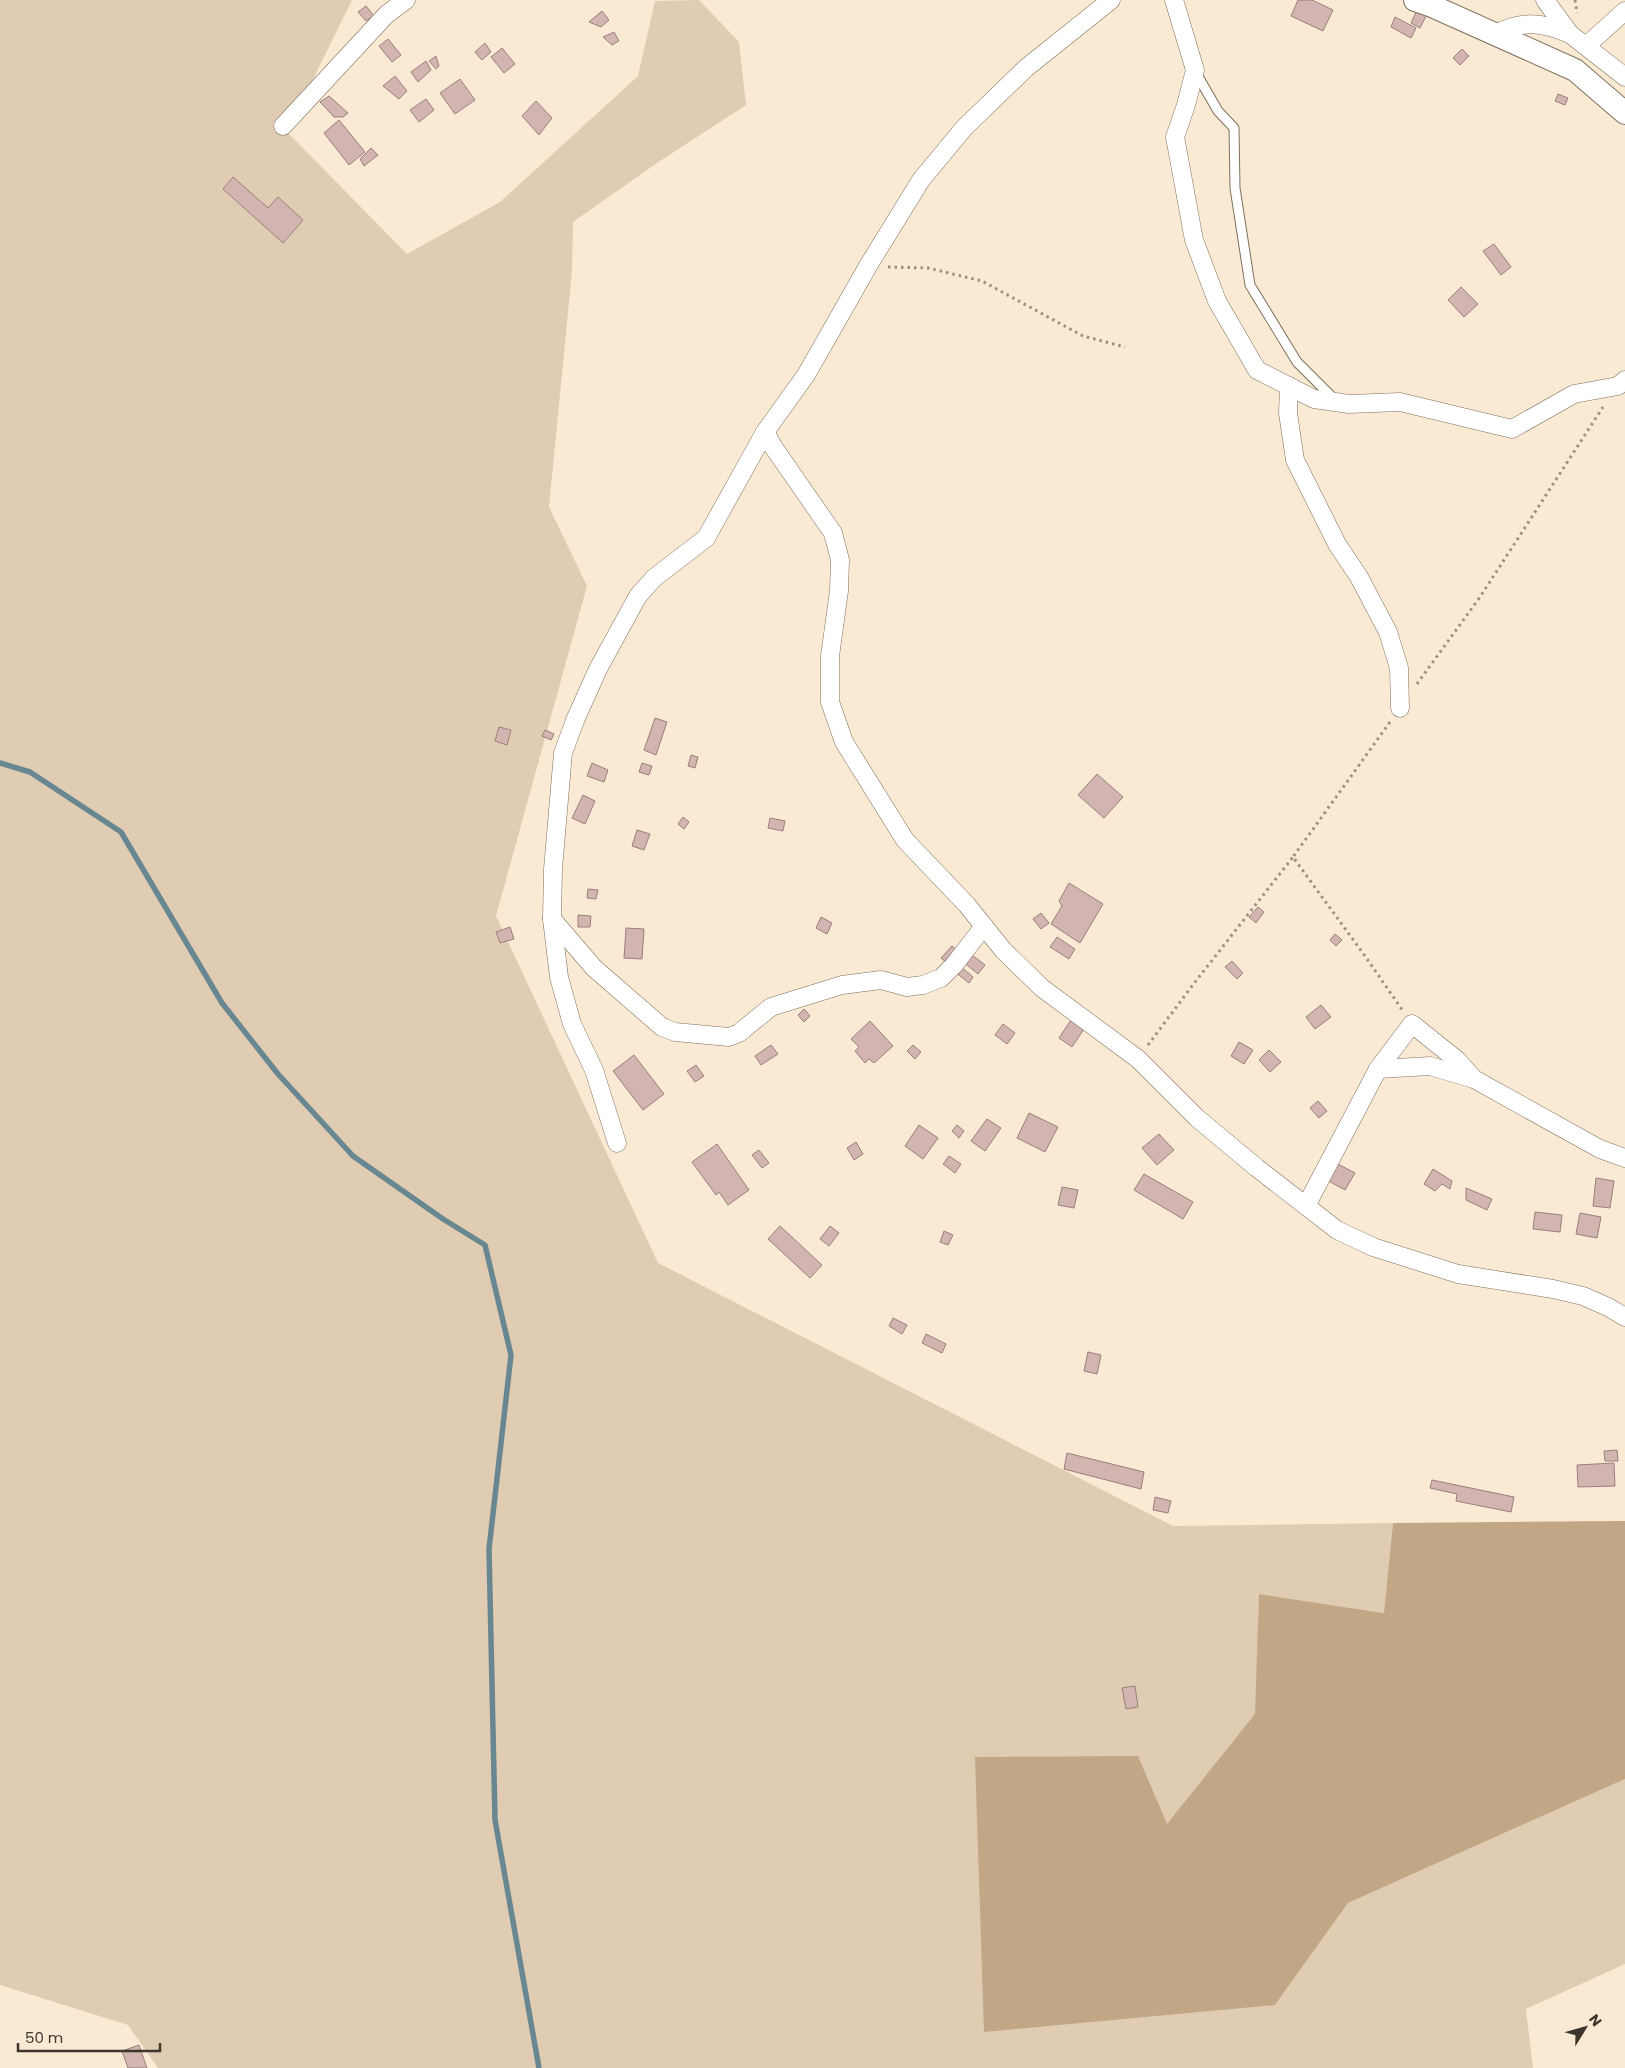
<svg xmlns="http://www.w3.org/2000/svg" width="1625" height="2068" font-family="Poppins,sans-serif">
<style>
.green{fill:#dfccb3}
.forest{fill:#c1a785}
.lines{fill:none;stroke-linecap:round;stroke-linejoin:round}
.stream{stroke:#698791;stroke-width:5.5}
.building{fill:#d2b5b0;stroke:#9a7f7a}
.service-casing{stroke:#7e6f5c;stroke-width:11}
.minor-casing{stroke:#7e6f5c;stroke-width:19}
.tertiary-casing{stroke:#7e6f5c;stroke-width:24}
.path{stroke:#9a8f80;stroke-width:3;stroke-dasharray:2.5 4;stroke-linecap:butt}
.service{stroke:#fff;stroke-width:9}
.minor{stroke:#fff;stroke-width:18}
.tertiary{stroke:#fff;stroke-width:22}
</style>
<rect width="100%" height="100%" fill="#faead4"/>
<polygon class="green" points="0,0 352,0 287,132 407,254 500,202 638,76 655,1 699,0 739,42 746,105 657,163 573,222 572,271 549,507 587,586 496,916 658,1263 1173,1526 1393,1523 1385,1613 1259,1594 1256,1714 1167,1825 976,1757 1275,2005 1348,1903 1625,1779 1625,1964 1526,2009 1533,2068 158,2068 128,2025 0,1985"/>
<polygon class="forest" points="1625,1521 1625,1779 1348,1903 1275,2005 984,2032 975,1757 1138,1756 1167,1824 1255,1714 1259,1594 1384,1613 1393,1523"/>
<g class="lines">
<polyline class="stream" points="0,763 30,772 121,832 222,1003 278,1074 353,1156 443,1219 485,1245 511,1355 489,1549 495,1820 539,2068"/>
</g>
<g class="building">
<polygon points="1298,0 1312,0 1333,10 1323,31 1291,16"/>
<polygon points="366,6 374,16 366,21 358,12"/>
<polygon points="1417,10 1427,14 1420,28 1411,23"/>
<polygon points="602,11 609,20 601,27 589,22"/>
<polygon points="1395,17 1416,28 1411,38 1391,27"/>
<polygon points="614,32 619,41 612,45 603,37"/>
<polygon points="388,39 401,55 392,62 379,46"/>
<polygon points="485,43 491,52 482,60 475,52"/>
<polygon points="502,48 515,64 504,73 491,57"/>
<polygon points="1462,49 1469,56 1460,65 1453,58"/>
<polygon points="436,56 439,66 436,69 429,61"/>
<polygon points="426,61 431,70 418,82 411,72"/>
<polygon points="395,76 407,91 399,99 383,86"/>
<polygon points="460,79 475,100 455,114 440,93"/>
<polygon points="1558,94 1568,98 1565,105 1555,101"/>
<polygon points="329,96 348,113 343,117 334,117 320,102"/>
<polygon points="426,99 434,110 419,122 410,110"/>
<polygon points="536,101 552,118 539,135 522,116"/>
<polygon points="339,120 365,152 349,165 324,133"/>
<polygon points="371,148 378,155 364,166 360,159"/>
<polygon points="233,177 268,208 278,197 303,220 283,243 223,189"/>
<polygon points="1494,244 1511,267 1501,275 1483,251"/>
<polygon points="1461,287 1478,304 1464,317 1448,300"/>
<polygon points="655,718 667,722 656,755 644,750"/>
<polygon points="499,727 511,730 507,745 495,741"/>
<polygon points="545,730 554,734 551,740 542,736"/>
<polygon points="691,755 698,757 695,768 688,766"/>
<polygon points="592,763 608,770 604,782 587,776"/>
<polygon points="642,763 652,766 649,775 639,772"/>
<polygon points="1097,774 1123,797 1104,818 1078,795"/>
<polygon points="583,795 595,801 585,824 572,818"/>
<polygon points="683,817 689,822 684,829 678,824"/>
<polygon points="770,818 785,821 783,831 768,828"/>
<polygon points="637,830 650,834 644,850 632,846"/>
<polygon points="1069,883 1103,904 1080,943 1051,924 1062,906 1059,901"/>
<polygon points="588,889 598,890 596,899 587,898"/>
<polygon points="1258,907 1264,912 1256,923 1249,917"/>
<polygon points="1041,913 1049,923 1041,929 1033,919"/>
<polygon points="578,915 591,916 590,927 578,927"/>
<polygon points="821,917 832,923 827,934 816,928"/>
<polygon points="510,927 514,939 500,943 496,932"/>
<polygon points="626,928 644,929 642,959 624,958"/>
<polygon points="1335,934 1342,940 1336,946 1330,940"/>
<polygon points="1057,937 1075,949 1069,959 1050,947"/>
<polygon points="952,946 959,952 948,964 941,958"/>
<polygon points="968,952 985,965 978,974 961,960"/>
<polygon points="1232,961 1243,973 1237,979 1225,967"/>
<polygon points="959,965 973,977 969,983 954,971"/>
<polygon points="1321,1005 1331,1017 1315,1029 1306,1017"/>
<polygon points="804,1009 810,1016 804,1022 798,1015"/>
<polygon points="1073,1017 1086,1026 1072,1047 1059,1038"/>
<polygon points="870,1021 893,1046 874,1063 869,1059 865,1063 855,1051 859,1047 851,1039"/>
<polygon points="1003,1024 1015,1033 1007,1044 995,1035"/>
<polygon points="1239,1042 1253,1050 1244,1064 1231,1056"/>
<polygon points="771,1045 778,1054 761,1065 755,1056"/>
<polygon points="913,1045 921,1052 915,1059 907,1051"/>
<polygon points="1269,1050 1281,1062 1270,1072 1259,1060"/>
<polygon points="634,1055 664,1094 643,1110 613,1071"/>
<polygon points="696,1065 704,1076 695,1082 687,1071"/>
<polygon points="1318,1101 1327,1111 1319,1118 1310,1108"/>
<polygon points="1029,1113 1058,1127 1045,1152 1017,1138"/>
<polygon points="987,1119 1001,1128 985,1151 971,1141"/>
<polygon points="919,1125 938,1138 923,1159 905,1146"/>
<polygon points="957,1125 964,1131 959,1138 952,1131"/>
<polygon points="1159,1134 1174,1150 1157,1165 1142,1148"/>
<polygon points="856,1142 863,1154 854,1160 847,1148"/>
<polygon points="717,1144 749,1190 728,1205 719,1192 716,1195 692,1162"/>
<polygon points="759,1150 769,1163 762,1168 752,1155"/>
<polygon points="949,1156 961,1164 955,1173 943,1164"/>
<polygon points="1332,1161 1355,1173 1345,1190 1323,1178"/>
<polygon points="1433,1169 1452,1181 1450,1189 1442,1184 1435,1191 1424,1184"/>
<polygon points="1144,1174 1193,1202 1183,1219 1134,1190"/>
<polygon points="1596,1178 1614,1181 1610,1208 1593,1206"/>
<polygon points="1062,1187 1078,1190 1074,1208 1058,1205"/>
<polygon points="1466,1188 1492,1199 1487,1210 1466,1200"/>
<polygon points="1535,1212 1562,1215 1560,1232 1533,1229"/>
<polygon points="1580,1213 1601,1217 1597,1238 1576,1234"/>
<polygon points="780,1226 822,1265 810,1278 768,1239"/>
<polygon points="830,1226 839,1233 829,1246 820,1239"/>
<polygon points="944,1231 953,1235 948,1245 940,1242"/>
<polygon points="893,1318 907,1325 902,1334 889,1326"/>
<polygon points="926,1334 946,1344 942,1353 922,1343"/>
<polygon points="1088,1352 1101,1355 1097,1374 1084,1371"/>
<polygon points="1617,1450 1618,1461 1605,1461 1604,1451"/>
<polygon points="1067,1453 1144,1472 1141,1489 1064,1469"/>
<polygon points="1614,1463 1615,1486 1578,1487 1577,1465"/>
<polygon points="1432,1480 1514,1497 1511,1512 1456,1501 1457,1494 1430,1488"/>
<polygon points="1155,1497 1171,1501 1168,1513 1153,1510"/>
<polygon points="1135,1686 1138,1707 1126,1709 1122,1688"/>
<polygon points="139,2045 147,2068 128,2068 122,2051"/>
</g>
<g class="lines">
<g class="service-casing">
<polyline id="service" points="1196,73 1218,111 1234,128 1235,188 1250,285 1297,362 1335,400"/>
</g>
<g class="minor-casing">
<g id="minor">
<polyline points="1174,0 1195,70 1186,105 1175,137 1194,240 1217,301 1257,370 1314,399 1349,404 1400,402 1512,429 1574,394 1618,386 1625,380"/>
<polyline points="1545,0 1570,34 1625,77"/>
<path d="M1495,34C1522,20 1542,22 1570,34"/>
<polyline points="1586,46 1625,11"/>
<polyline points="283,126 387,14 406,0"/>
<polyline points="1289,386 1288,413 1295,460 1337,544 1359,577 1388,632 1399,668 1400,708"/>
<polyline points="765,432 774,448 833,533 840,560 839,591 830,656 830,702 844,742 905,840 967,905 1003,950 1042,988 1138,1059 1197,1118 1257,1168 1337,1230 1373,1247 1458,1274 1553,1289 1583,1296 1608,1307 1625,1317"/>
<polyline points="552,919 594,968 662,1027 675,1032 729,1037 739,1033 771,1007 842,985 881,980 907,987 923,985 941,978 954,965 984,926"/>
<polyline points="1378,1069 1430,1066 1474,1079 1600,1149 1625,1158"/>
<polyline points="617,1143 594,1070 572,1024 559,977 552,919 553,869 563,753 576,718 598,669 638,596 654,578 706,538 765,432 806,375 868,266 921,180 964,128 1026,68 1111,0"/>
<polyline points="1306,1206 1378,1069 1412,1024 1457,1060 1474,1079"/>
</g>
</g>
<g class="tertiary-casing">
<polyline id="tertiary" points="1415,0 1432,6 1575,70 1625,113"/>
</g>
<g class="path">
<polyline points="1575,0 1577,13"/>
<polyline points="888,267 928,268 982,281 1083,336 1125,347"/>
<polyline points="1417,684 1480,597 1603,407"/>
<polyline points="1390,722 1293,857 1365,956 1403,1011"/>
<polyline points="1148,1045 1192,986 1293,857"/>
</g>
<use href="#service" class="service"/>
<use href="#minor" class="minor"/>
<use href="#tertiary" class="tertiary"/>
</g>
<g transform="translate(1585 2028) rotate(53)" stroke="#faead4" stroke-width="4" paint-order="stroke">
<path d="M0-4L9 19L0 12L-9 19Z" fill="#3d362e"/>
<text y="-8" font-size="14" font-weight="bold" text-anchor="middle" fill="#3d362e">N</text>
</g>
<path d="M18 2043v8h142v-8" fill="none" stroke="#3d362e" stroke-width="2.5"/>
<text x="25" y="2043" font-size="15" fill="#3d362e" stroke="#faead4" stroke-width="4" paint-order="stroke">50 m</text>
</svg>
